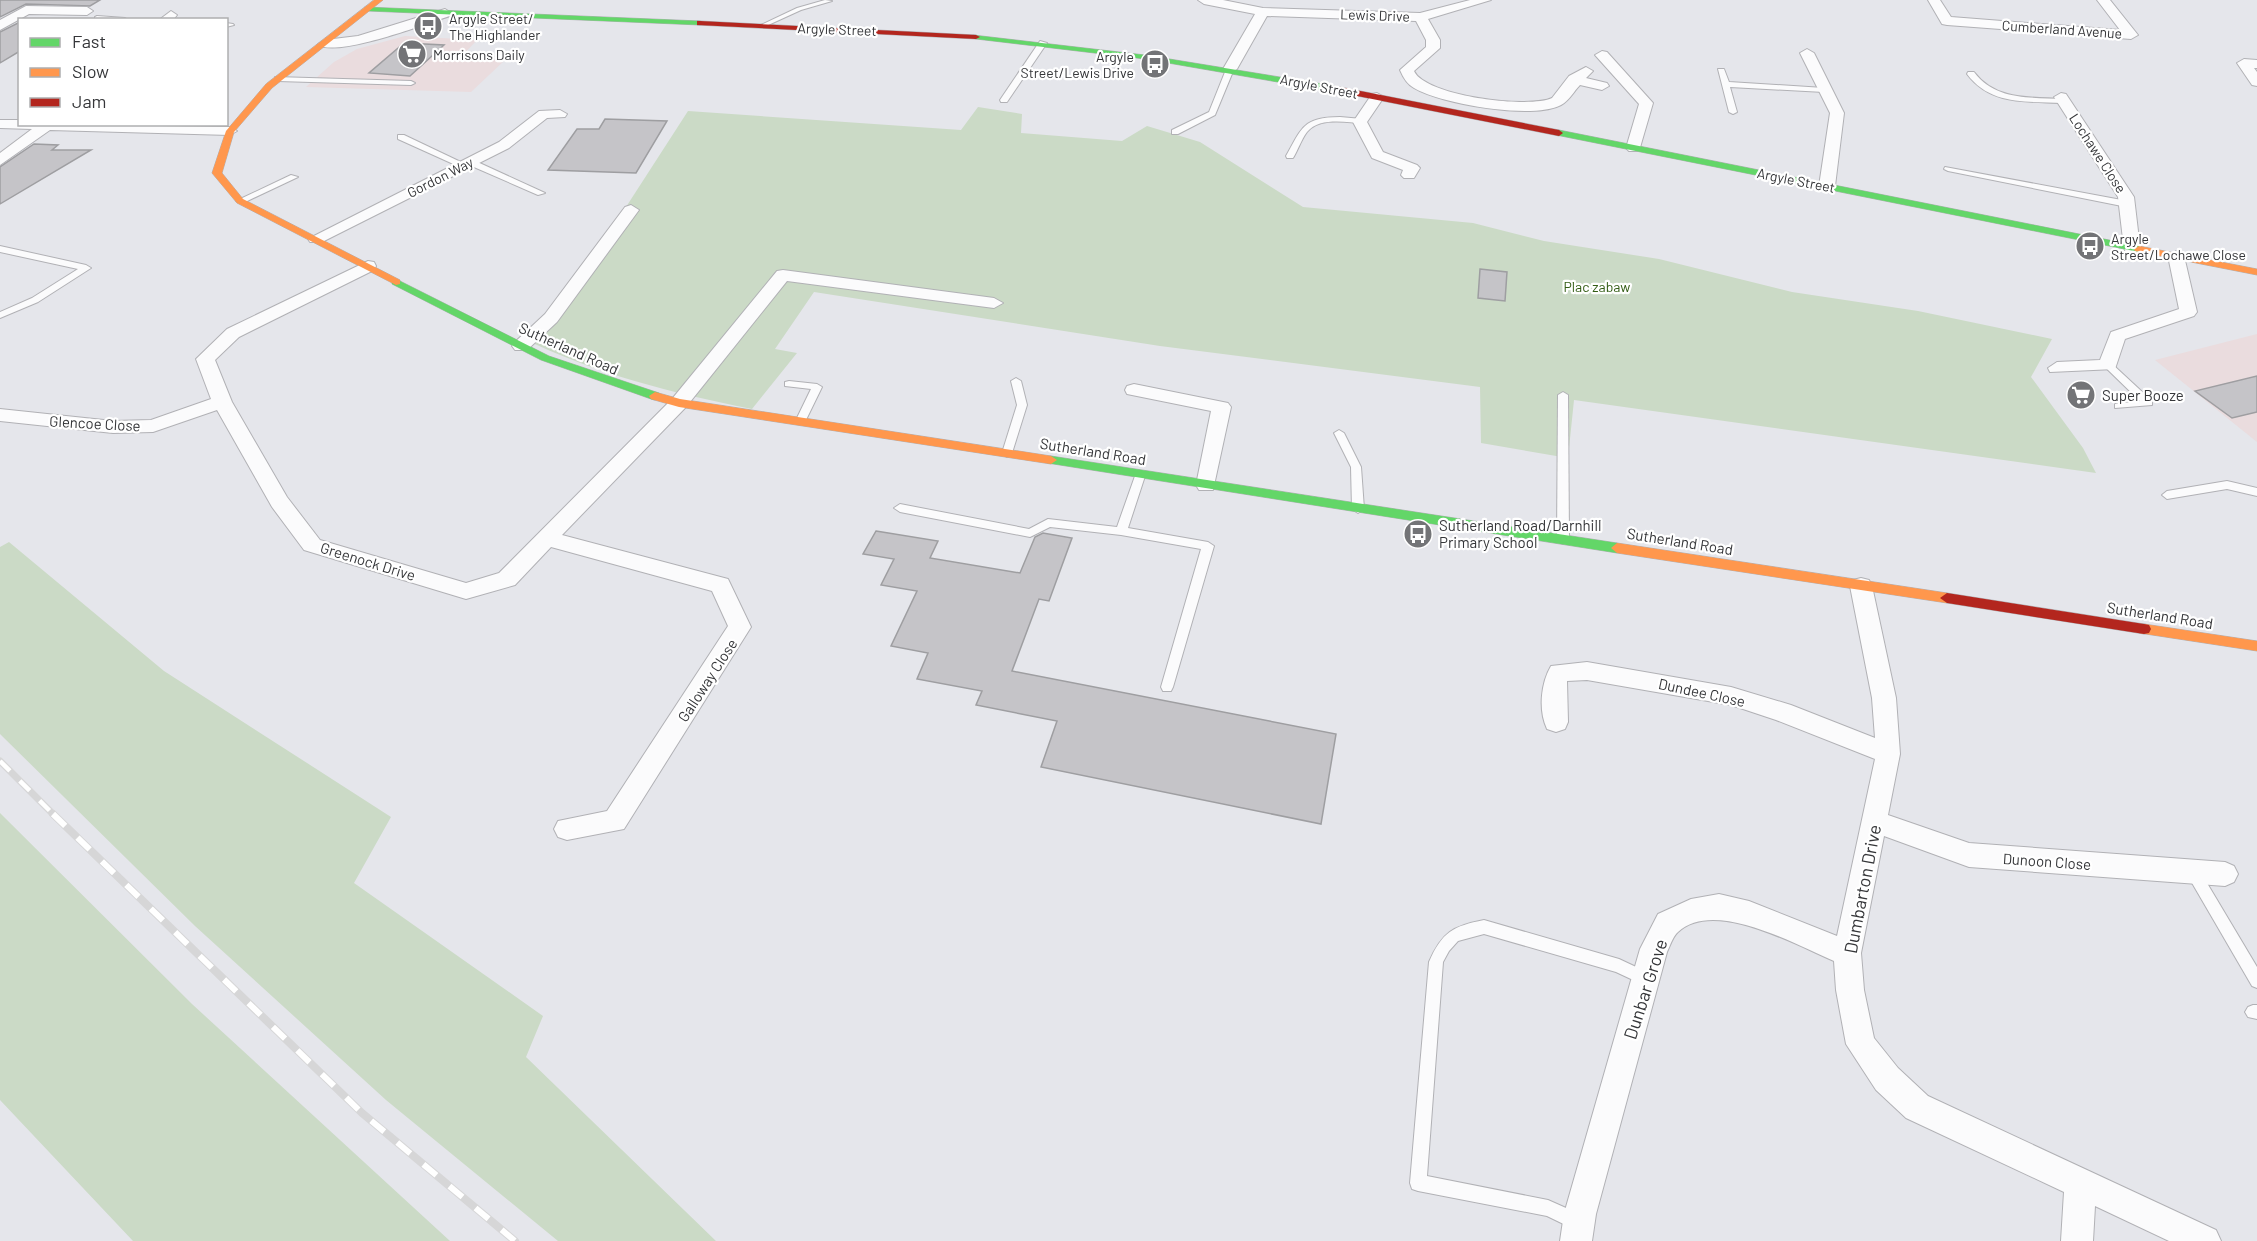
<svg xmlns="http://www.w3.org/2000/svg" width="2257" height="1241" font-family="Barlow,sans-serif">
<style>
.commercial{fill:#eadcde}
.green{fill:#cbdac6}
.building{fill:#c5c4c8;stroke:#9e9ea1;stroke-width:1.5}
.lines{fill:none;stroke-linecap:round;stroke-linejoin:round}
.lane-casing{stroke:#b1b1b5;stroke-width:2}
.street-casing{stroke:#b1b1b5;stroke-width:2}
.fast-casing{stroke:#b1b1b5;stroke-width:1}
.slow-casing{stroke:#b1b1b5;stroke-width:1}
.jam-casing{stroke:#b1b1b5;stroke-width:1}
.lane{fill:#fbfbfc;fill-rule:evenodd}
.street{fill:#fbfbfc;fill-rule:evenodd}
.fast{fill:#63d668;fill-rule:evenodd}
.slow{fill:#ff974d;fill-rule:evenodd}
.jam{fill:#b3261e;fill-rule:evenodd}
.rail-far1-casing{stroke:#d6d6d7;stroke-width:7}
.rail-casing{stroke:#d6d6d7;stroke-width:8}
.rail-far1{stroke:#fff;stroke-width:4.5;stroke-dasharray:14;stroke-linecap:butt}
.rail{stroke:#fff;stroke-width:6;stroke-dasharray:17;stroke-linecap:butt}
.labels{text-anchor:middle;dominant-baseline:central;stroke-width:4.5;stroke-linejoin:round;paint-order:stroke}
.far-street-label{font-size:14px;fill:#353639;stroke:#fff}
.far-poi-label{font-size:14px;fill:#353639;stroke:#fff;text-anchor:start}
.far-park-label{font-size:14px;fill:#325c14;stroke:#fff}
.street-label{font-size:15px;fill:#353639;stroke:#fff}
.poi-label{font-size:15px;fill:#353639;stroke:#fff;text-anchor:start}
.near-street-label{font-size:18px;fill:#353639;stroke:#fff}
</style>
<rect width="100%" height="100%" fill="#e5e6eb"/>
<g class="commercial">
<polygon points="405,36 477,40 461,57 506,59 471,92 306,87 334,62 357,49"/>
<polygon points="2257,334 2257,442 2155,360"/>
</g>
<g class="green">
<path d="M978,107L1022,114L1021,133L1122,141L1147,126L1200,142L1303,207L1473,223L1544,241L1659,259L1792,292L1918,311L2052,339L2031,377L2083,448L2096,473L1574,400L1568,458L1481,443L1480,387L1160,346L814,292L775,349L797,353L752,409C672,393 596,374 522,338L542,319L626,207L688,111L961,130Z"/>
<polygon points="9,542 164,671 391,817 354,883 543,1016 526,1057 716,1241 558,1241 386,1100 195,926 0,734 0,547"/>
<polygon points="0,813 192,1004 450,1241 133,1241 0,1100"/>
</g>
<g class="building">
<polygon points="0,0 100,0 90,6 26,4 0,17"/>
<polygon points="20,22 20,51 0,63 0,32"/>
<polygon points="404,43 444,45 410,76 369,73"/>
<polygon points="605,119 667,121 636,173 548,170 577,129 599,129"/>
<polygon points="34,144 58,145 52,150 91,150 0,204 0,167"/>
<polygon points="1480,269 1507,272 1505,301 1478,298"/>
<polygon points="2257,376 2257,412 2232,418 2195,391"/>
<polygon points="876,531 938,541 930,558 1020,573 1035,537 1043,533 1072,538 1049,601 1039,599 1012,671 1336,734 1321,824 1041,767 1057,721 976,705 982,691 917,679 928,653 891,646 917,591 881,585 894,559 863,554"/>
</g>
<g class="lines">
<g class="lane-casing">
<g id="lane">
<polygon points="825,0 832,1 801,10 766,26 761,25 797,8"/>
<polygon points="97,16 125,18 128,20 95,19 95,17"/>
<polygon points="226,23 233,24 234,25 226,27"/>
<polygon points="1040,41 1047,43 1007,102 1001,102 1000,100"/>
<polygon points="1227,67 1234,69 1215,115 1178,134 1172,134 1172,130 1209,112"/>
<polygon points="1718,69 1724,69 1729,82 1824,88 1828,90 1824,92 1730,87 1737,112 1733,114 1729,112"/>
<path d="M1968,72H1974C1996,101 2030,97 2063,99L2067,101L2063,103C2027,101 1991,106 1967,74Z"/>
<polygon points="275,77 411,81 415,83 411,85 278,81 275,81"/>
<path d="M1340,117L1362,119L1366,121L1362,123C1345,122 1319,117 1307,132C1301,140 1298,150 1293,158H1287L1286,156C1302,128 1303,117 1340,117Z"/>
<polygon points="398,135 404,135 467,165 460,167 398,139"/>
<polygon points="467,160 473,160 545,193 538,195 467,164"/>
<polygon points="1945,167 2127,201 2131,204 2127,207 1948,171 1944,169"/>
<polygon points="291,175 298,177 243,203 236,201"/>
<polygon points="0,246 86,265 91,268 38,302 0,318 0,312 32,298 78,269 0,252"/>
<polygon points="2108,362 2111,363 2152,401 2152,405 2115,408 2115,404 2140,401 2105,367 2103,365"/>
<polygon points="1016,378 1021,381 1027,405 1012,453 1007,457 1002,453 1017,405 1011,381"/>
<polygon points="789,381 817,384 822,387 804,424 800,425 795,422 811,389 785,386 785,382"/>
<polygon points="1563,392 1568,395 1569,540 1563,544 1557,540 1558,395"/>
<polygon points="1339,430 1344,433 1361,467 1364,509 1358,513 1352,509 1351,467 1334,433"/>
<polygon points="1140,472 1145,476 1128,528 1208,542 1214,546 1173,687 1171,691 1163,691 1161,687 1201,549 1121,535 1050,527 1030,537 900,512 894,508 900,504 1029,529 1048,519 1117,527 1135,476"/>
<polygon points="2227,481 2257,488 2257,496 2227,489 2167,499 2162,495 2167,491"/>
<polygon points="2193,866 2198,868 2257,967 2257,988 2252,986 2188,876 2186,872 2188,868"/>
<path d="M1484,920L1619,959L1651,974L1654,979L1651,984L1646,986L1616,972L1484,934L1458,941L1449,951L1443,962L1427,1176L1548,1200L1584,1216L1587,1222L1584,1228L1578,1231L1547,1216L1418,1191L1412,1189L1410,1183L1429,962C1442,932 1453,926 1484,920Z"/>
<polygon points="2253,1005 2257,1005 2257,1019 2248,1017 2245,1012 2248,1007"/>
</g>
</g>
<g class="street-casing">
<g id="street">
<path d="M1198,0H1223L1263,8L1420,13L1470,0H1491L1428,19L1440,40V48L1414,71C1425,96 1529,109 1552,98L1569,76L1586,67L1593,71L1586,78L1607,83L1609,86L1602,90L1580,85C1574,91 1569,101 1561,105C1533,120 1441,104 1414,88C1407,84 1403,77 1400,70L1426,47V40L1416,21L1267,16L1237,69L1230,73L1223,69L1255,14L1204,4Z"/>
<polygon points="1928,0 1940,0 1951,17 2120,30 2097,0 2110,0 2138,35 2131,39 1947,25 1942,24"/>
<polygon points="26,6 87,7 93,11 87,15 29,14 0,30 0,20"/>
<path d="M445,9L451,13L450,16C428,23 334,59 318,44L325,40L358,36Z"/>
<polygon points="171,11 177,15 173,20 159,20"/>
<polygon points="1807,49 1814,53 1844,113 1835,186 1827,191 1819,186 1830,113 1800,53"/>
<polygon points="1602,51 1607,52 1653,103 1639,151 1629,151 1626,148 1639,104 1595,55"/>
<polygon points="2244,59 2257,60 2257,68 2254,68 2257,72 2257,86 2252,85 2237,63"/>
<polygon points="1377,93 1384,97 1367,122 1383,152 1417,165 1420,168 1414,178 1404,178 1401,175 1403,170 1372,158 1353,122 1372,94"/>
<polygon points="2061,93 2066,94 2134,197 2140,248 2138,252 2126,252 2124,248 2118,197 2054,97"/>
<polygon points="560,110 567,114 565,117 547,118 509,148 322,242 310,242 308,239 499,142 539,111"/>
<polygon points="0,120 20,120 20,124 230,127 237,131 230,135 50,130 0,165 0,153 32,129 0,128"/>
<polygon points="631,205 639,210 557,322 527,350 515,350 512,346 515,342 545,314 625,207"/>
<polygon points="2176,251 2184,256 2197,312 2194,316 2125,339 2115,369 2050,372 2048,368 2057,362 2100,360 2111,332 2179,309 2168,256"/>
<polygon points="368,261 374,262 376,266 374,270 239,337 215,360 232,402 287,497 320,540 466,583 499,573 672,399 777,271 783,270 994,298 1003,303 994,308 787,281 686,407 562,535 728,579 751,627 624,829 567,840 558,837 554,829 558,821 607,811 728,626 712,591 551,547 515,585 466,599 304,550 272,507 217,410 153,432 113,433 0,421 0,409 113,421 151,420 211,399 196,359 227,329"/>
<polygon points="1134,384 1228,403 1231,407 1213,490 1199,490 1196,485 1211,411 1127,394 1125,390 1127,386"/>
<path d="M1861,578L1869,580L1872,586L1896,698L1900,754L1888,815L1969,843L2225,862L2234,866L2238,874L2234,882L2225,886L1969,867L1884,836L1861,953L1864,990L1874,1038L1898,1068L1928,1096L2216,1230L2221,1241H2169L2095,1206L2093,1241H2061L2064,1192L1906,1118L1876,1090L1846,1044L1836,990L1834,961C1796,945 1714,898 1678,932C1673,936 1670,946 1667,952L1596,1214L1592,1241H1560L1564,1214L1640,949L1658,914L1691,899L1719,894L1749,901L1837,936L1875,759L1776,720L1731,705L1587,680L1567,681L1568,722L1565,729L1556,732L1547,729C1538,710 1541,683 1551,666L1587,662L1731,687L1791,705L1875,738L1872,698L1850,586L1853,580Z"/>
</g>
</g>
<g class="fast-casing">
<g id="fast">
<polygon points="365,7 700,21 704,23 700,25 368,11 365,11"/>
<polygon points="973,35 1145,55 1335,86 1339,89 1335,92 1145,59 976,39 972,37"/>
<polygon points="1559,130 2139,246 2144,249 2139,252 1556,135 1556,131"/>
<polygon points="396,279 549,356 659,393 661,396 655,400 651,399 541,360 392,284 392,280"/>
<polygon points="1051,456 1617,543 1623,548 1617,553 1047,463 1045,460 1047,457"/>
</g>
</g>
<g class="slow-casing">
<g id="slow">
<polygon points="374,0 383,0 272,88 234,132 222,173 243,199 400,280 400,284 396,285 237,203 212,173 226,131 266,84"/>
<polygon points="2139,246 2257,269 2257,275 2135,251 2134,249"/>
<polygon points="655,392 680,399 1051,456 1057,460 1051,464 679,407 651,399 649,396"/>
<polygon points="1617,543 1947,593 1954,598 1947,603 1617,553 1611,548"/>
<polygon points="2144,624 2257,641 2257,651 2139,633 2137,629 2139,625"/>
</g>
</g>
<g class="jam-casing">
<g id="jam">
<polygon points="700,21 976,35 980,37 976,39 697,25 697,21"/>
<polygon points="1335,86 1559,130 1563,133 1559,136 1332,91 1332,87"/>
<polygon points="1947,593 2144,624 2149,625 2151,629 2149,633 2144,634 1947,603 1940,598"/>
</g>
</g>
<use href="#lane" class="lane"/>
<use href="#street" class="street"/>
<use href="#fast" class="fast"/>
<use href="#slow" class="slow"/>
<use href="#jam" class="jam"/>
<g class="rail-far1-casing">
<polyline id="rail-far1" points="0,761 55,816"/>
</g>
<g class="rail-casing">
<polyline id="rail" points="53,814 362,1113 515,1241"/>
</g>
<use href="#rail-far1" class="rail-far1"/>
<use href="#rail" class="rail"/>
</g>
<defs>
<g id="bus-disc" transform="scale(1.5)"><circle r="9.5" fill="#737477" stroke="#fff"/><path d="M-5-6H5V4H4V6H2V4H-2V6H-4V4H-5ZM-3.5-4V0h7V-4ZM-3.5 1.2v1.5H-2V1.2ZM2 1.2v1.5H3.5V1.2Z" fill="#fff"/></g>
<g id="supermarket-disc" transform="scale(1.5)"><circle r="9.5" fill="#737477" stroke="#fff"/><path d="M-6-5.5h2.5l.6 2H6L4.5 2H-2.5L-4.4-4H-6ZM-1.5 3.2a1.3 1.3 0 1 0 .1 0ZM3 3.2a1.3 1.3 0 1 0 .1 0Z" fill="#fff"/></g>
</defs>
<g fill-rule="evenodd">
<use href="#bus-disc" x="428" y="26"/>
<use href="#supermarket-disc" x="412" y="54"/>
<use href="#bus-disc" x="1155" y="64"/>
<use href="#bus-disc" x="2090" y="246"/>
<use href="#supermarket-disc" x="2081" y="395"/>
<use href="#bus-disc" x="1418" y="534"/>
</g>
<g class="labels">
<g class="far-street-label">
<text transform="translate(1375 15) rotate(2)">Lewis Drive</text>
<text transform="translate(837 29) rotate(2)">Argyle Street</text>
<text transform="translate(2062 29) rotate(4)">Cumberland Avenue</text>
<text transform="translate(1319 86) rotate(11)">Argyle Street</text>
<text transform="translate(2098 153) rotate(57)">Lochawe Close</text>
<text transform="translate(440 177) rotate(-27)">Gordon Way</text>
<text transform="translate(1796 180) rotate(11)">Argyle Street</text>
</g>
<g class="far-poi-label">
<text x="449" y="18">Argyle Street/<tspan x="449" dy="16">The Highlander</tspan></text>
<text x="433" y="54">Morrisons Daily</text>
<text x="1134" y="56" text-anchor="end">Argyle<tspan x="1134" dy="16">Street/Lewis Drive</tspan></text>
<text x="2111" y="238">Argyle<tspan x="2111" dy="16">Street/Lochawe Close</tspan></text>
</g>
<g class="far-park-label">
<text x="1597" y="286">Plac zabaw</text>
</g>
<g class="street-label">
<text transform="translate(569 348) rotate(24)">Sutherland Road</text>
<text transform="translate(95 423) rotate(3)">Glencoe Close</text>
<text transform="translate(1093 451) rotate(9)">Sutherland Road</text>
<text transform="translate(1680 541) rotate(9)">Sutherland Road</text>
<text transform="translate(368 561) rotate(17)">Greenock Drive</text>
<text transform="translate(2160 615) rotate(9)">Sutherland Road</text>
<text transform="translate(707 680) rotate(-57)">Galloway Close</text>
<text transform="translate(1702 692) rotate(12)">Dundee Close</text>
<text transform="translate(2047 861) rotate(4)">Dunoon Close</text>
</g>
<g class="poi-label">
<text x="2102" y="395">Super Booze</text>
<text x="1439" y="525">Sutherland Road/Darnhill<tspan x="1439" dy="17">Primary School</tspan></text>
</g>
<g class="near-street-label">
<text transform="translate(1862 889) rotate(-79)">Dumbarton Drive</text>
<text transform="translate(1645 989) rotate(-72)">Dunbar Grove</text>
</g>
</g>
<rect x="18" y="18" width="210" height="108" fill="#ffffff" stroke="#aeafb0" stroke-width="1.5"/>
<rect x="30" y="38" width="30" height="9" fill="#63d668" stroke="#aeafb0" stroke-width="1.5"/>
<text x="72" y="48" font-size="18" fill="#353639">Fast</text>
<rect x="30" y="68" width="30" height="9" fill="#ff974d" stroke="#aeafb0" stroke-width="1.5"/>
<text x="72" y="78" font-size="18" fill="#353639">Slow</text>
<rect x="30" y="98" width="30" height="9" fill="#b3261e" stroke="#aeafb0" stroke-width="1.5"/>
<text x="72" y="108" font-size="18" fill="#353639">Jam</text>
</svg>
